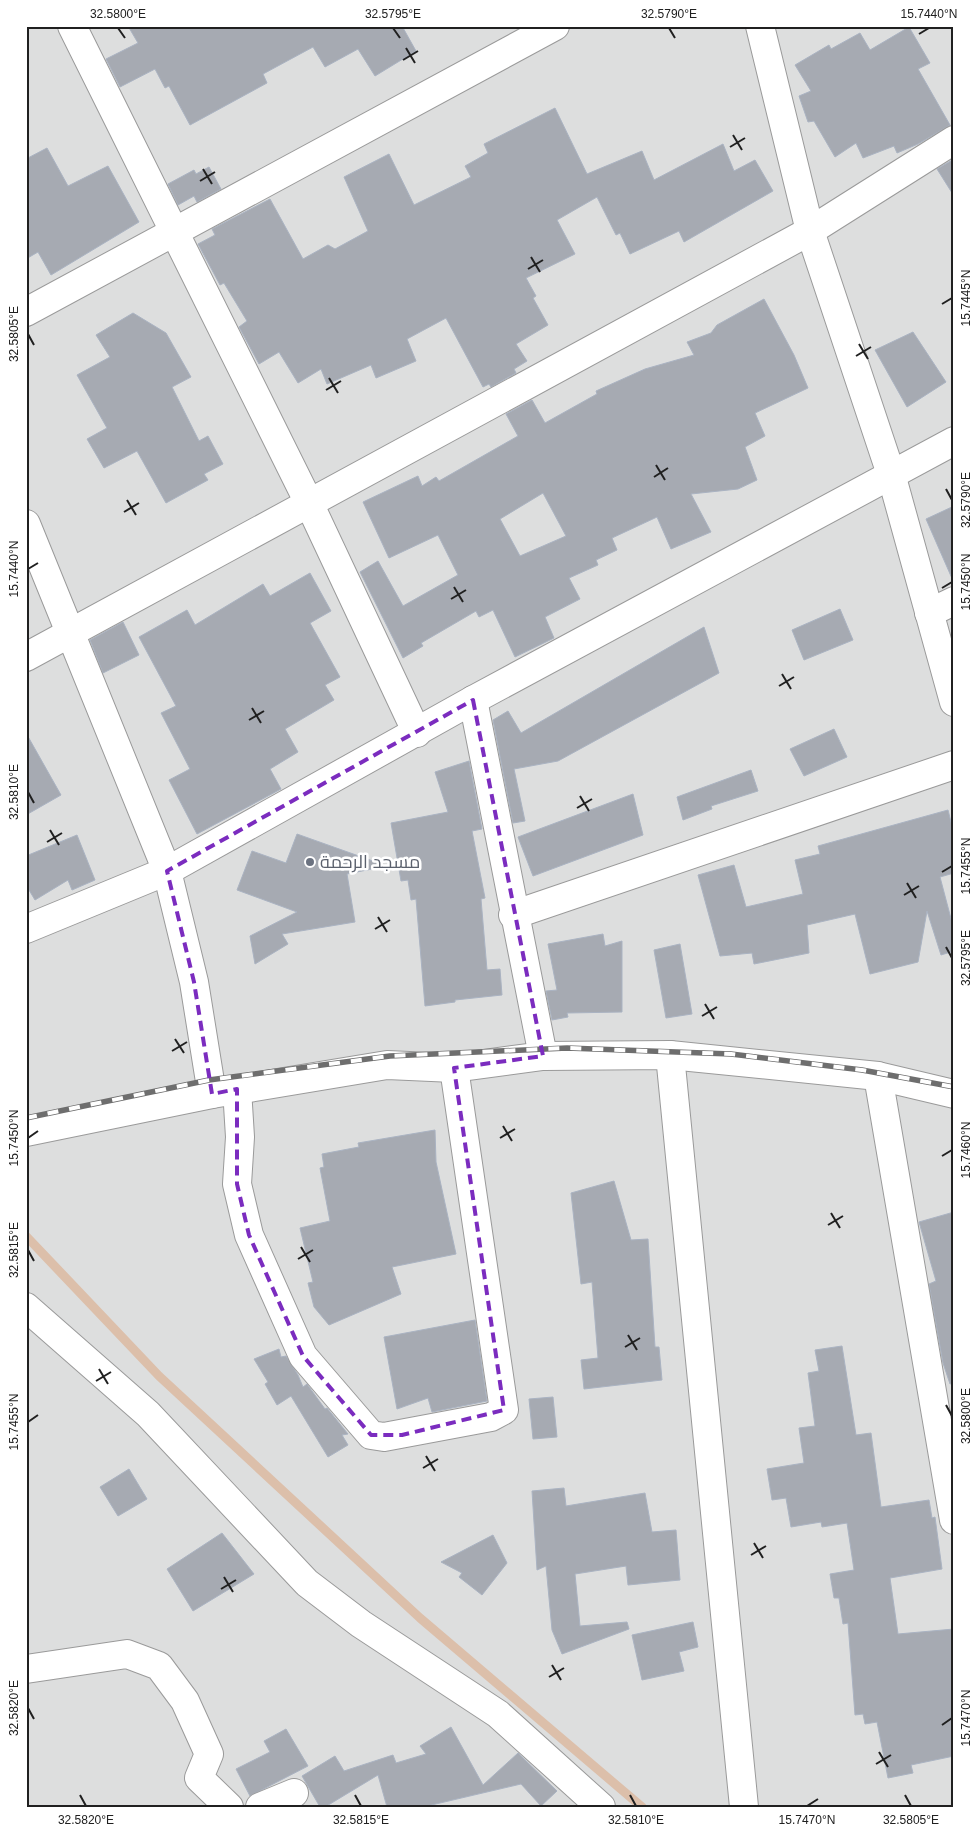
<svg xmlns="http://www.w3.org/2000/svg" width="980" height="1833" font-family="Arial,Cairo,sans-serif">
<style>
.residential{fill:#dddede}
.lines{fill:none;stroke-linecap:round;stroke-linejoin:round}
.stream{stroke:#dcbfaa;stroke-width:9}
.building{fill:#a6aab2;stroke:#aab3c2;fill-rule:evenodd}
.minor-casing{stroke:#9a9a9a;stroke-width:30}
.tertiary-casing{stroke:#9a9a9a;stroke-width:30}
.minor{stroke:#fff;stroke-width:28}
.tertiary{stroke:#fff;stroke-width:28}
.rail-casing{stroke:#6e6e6e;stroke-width:5.5}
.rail{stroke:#fff;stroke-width:4;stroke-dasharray:11;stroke-linecap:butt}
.marked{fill:none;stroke:#7b2cbf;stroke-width:4;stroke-dasharray:10 6;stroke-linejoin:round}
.ticks{fill:none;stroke:#202020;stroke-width:2}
.worship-dot{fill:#6b7280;stroke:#fff;stroke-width:2}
.labels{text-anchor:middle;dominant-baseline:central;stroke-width:5;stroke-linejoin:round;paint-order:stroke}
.worship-label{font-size:18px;fill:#5b616d;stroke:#fff;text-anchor:start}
.neatline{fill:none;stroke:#202020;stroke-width:2}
.ticks-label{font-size:12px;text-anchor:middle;fill:#202020}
</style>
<rect width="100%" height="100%" fill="#e7e9f0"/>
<rect class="residential" x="26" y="26" width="928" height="1781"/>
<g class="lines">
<polyline class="stream" points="26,1236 159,1376 420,1618 642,1807"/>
</g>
<g class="building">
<polygon points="128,26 402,26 416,51 375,76 358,49 325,67 313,47 263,74 267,83 190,125 169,86 165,88 155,69 120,87 106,59 138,43"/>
<polygon points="909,27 930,63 918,69 950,125 918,144 897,153 894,146 863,158 856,143 835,157 814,121 808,122 799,96 811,91 795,65 829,45 831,49 860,33 870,50"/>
<polygon points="555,108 587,174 642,151 654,180 723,144 734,171 755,160 773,191 684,242 679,231 630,254 620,233 616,235 597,197 557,220 575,254 526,278 536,296 533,298 548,325 516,344 527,361 514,369 516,373 491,387 489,384 483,387 446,318 407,339 416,361 376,378 371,365 327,384 321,369 298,383 279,352 259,364 239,327 247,321 224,283 220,285 198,244 215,235 212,229 270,199 303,259 328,245 335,249 368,231 344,177 389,154 414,205 471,177 465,166 488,153 484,144"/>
<polygon points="47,148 68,186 108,166 139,222 51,275 38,252 26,259 26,159"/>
<polygon points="954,159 954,196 937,169"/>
<polygon points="209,167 221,189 197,202 194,196 178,205 168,184 194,170 196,174"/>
<path d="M764,299L794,355L808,388L755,413L765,436L745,447L757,480L738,489L691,494L711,532L671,549L657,517L612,538L617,550L596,560L598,565L569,578L580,599L545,617L554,638L515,657L493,610L479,617L476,611L421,643L423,646L403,658L360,572L378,561L403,606L458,575L438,535L389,558L363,502L418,476L422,486L436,477L439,481L518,436L506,414L532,400L545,423L597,394L596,391L645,369L694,355L687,342L711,333L717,325ZM543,493L566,536L520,556L500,519Z"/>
<polygon points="133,313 166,333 191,377 172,387 199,441 208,436 223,464 204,474 208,480 166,503 137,451 104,468 87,439 107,428 77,375 110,357 96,335"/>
<polygon points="913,332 946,382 907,407 875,350"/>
<polygon points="954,506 954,583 926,519"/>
<polygon points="310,573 331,611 310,623 340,677 325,685 334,700 285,729 298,752 270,769 281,789 197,834 169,780 190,769 161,713 176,706 139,637 187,610 195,625 263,584 270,596"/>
<polygon points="840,609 853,640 804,660 792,630"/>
<polygon points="123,622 139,655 103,673 90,640"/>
<polygon points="704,627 719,673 558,761 514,769 525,821 513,823 493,720 508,711 521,733"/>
<polygon points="834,729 847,757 804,776 790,749"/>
<polygon points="26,733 61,795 26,815"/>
<polygon points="469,761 482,829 472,831 485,898 481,899 487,970 500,969 502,995 455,1000 455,1002 425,1006 416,899 411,900 408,880 401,881 391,823 448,812 435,772"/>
<polygon points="751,770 758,791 711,806 712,809 683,820 677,797"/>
<polygon points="633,794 643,835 533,876 518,837"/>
<polygon points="948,810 954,834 954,873 940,877 954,930 954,951 941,955 927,911 918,962 870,974 855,914 807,925 809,953 754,964 752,953 720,956 698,875 734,865 746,907 803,894 795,860 820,854 818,846"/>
<polygon points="297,834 387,866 347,874 355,922 282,934 288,944 255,964 250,936 297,912 237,890 252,851 286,863"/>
<polygon points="77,835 95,880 72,890 68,880 35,900 26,885 26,856"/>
<polygon points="603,934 605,946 622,941 622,1012 567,1013 568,1017 552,1020 546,991 557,990 548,944"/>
<polygon points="680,944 692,1014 666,1018 654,950"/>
<polygon points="435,1130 436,1162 456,1254 392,1267 401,1294 329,1325 314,1307 308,1283 313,1282 300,1228 330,1221 320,1168 324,1167 322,1154 359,1147 358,1143"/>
<polygon points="614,1181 631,1240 648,1239 655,1347 659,1347 662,1380 584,1389 581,1360 598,1358 592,1282 581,1284 571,1193"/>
<polygon points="954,1212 954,1383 950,1384 943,1363 929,1284 936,1281 919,1222"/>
<polygon points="475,1320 487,1401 432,1412 428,1398 397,1409 384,1337"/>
<polygon points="842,1346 856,1435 871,1433 881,1507 929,1500 932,1518 935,1517 942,1569 890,1578 898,1634 954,1629 954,1756 911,1765 913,1773 888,1778 877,1722 865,1724 863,1714 855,1715 848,1623 843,1624 839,1598 834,1598 830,1574 854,1570 847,1523 822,1527 821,1522 791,1527 786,1498 772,1500 767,1469 804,1463 799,1428 815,1426 808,1373 819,1371 815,1350"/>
<polygon points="279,1349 281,1357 286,1356 298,1375 303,1387 307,1384 325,1409 327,1408 348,1434 342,1435 348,1445 328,1457 291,1396 277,1405 265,1384 268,1382 254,1359"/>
<polygon points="553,1397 557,1437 533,1439 529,1399"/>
<polygon points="129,1469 147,1499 118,1516 100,1487"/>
<polygon points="564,1488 566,1506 645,1493 652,1532 676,1530 680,1580 628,1585 626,1566 575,1574 580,1626 627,1622 629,1629 562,1654 552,1630 546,1566 537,1570 532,1491"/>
<polygon points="222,1533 254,1574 193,1611 167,1569"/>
<polygon points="493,1535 507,1563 482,1595 459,1577 462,1573 441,1562"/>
<polygon points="693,1622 698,1647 679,1652 684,1671 642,1680 632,1635"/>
<polygon points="451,1727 483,1785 518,1753 557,1791 541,1806 521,1784 423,1807 387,1807 378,1775 325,1807 320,1807 302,1776 335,1756 344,1771 393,1755 396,1763 426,1754 420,1746"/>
<polygon points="286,1729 308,1766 250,1796 236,1769 270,1752 264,1741"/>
</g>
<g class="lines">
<g class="minor-casing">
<g id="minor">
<polyline points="72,26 309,503 417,733"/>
<polyline points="760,26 810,231 891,474 954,702"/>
<polyline points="26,312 555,26"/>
<polyline points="929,613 954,601"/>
<polyline points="26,657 810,231 954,140"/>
<polyline points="473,700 543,1056"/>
<polyline points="513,915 954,765"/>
<polyline points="26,929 167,871 473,700 954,441"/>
<polyline points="670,1055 744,1807"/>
<polyline points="878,1076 954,1520"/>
<polyline points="237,1089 240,1137 237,1184 249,1235 303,1356 371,1435 384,1437 491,1417 504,1410 454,1068"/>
<polyline points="26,1132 212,1094"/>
<polyline points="26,1307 148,1414 307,1583 361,1624 498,1714 601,1807"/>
<polyline points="26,1669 127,1654 159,1666 185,1701 209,1754 199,1778 229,1807"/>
<polyline points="260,1807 294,1793"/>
</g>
</g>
<g class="tertiary-casing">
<polyline id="tertiary" points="26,524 167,871 194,982 212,1094 387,1065 454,1068 543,1056 670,1055 878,1076 954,1094"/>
</g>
<use href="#minor" class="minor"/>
<use href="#tertiary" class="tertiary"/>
<g class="rail-casing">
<polyline id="rail" points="26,1118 209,1080 390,1056 567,1048 731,1054 862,1070 954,1087"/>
</g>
<use href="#rail" class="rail"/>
</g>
<path class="marked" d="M473,700L543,1056L454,1068L504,1410L402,1435H371L303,1356L249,1235L237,1184V1089L212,1094L194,982L167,871Z"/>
<path class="ticks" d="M118,28L125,38M393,28L400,38M669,28L675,38M919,34L929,28M406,48L415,63M403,60L418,51M733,135L742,150M730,147L745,138M203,169L212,184M200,181L215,172M531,257L540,272M528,269L543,260M942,304L952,298M28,334L34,345M859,344L868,359M856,356L871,347M329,378L338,393M326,390L341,381M656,465L665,480M654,477L668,468M946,489L952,500M127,500L136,515M124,512L139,503M28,569L38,563M454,587L463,602M942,588L952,582M451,599L466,590M782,674L791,689M779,686L794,677M252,708L261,723M249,720L264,711M28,792L34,803M580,796L589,811M577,808L592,799M50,830L59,845M47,842L62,833M942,872L952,866M907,883L916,898M904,895L919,886M378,917L387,932M375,929L390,920M946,947L952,958M705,1004L714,1019M702,1016L717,1007M175,1039L184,1053M172,1051L187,1042M503,1126L512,1141M28,1138L38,1131M500,1138L515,1129M942,1156L952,1150M831,1213L840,1228M828,1225L843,1216M301,1247L310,1262M28,1250L34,1261M298,1259L313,1250M628,1335L637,1350M625,1347L640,1338M99,1369L108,1384M96,1381L111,1372M946,1405L952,1416M28,1422L38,1415M426,1456L435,1471M423,1468L438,1459M754,1543L763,1558M751,1555L766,1546M224,1577L233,1592M221,1589L236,1580M552,1665L561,1680M549,1677L564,1668M28,1708L34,1719M942,1725L952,1718M879,1752L888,1767M876,1764L891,1755M80,1795L86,1806M355,1795L361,1806M630,1795L636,1806M905,1795L911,1806M807,1806L818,1799"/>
<circle class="worship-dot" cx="310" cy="862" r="5"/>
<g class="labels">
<g class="worship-label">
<text x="320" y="862">مسجد الرحمة</text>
</g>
</g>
<rect width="980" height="1833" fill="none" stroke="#ffffff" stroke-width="55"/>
<rect x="28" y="28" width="924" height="1778" class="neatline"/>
<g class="ticks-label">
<text x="118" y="18">32.5800°E</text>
<text x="393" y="18">32.5795°E</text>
<text x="669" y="18">32.5790°E</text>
<text x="929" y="18">15.7440°N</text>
<text transform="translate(966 298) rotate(-90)" y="4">15.7445°N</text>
<text transform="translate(14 334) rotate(-90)" y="4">32.5805°E</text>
<text transform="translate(966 500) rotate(-90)" y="4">32.5790°E</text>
<text transform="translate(14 569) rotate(-90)" y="4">15.7440°N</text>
<text transform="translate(966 582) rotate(-90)" y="4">15.7450°N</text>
<text transform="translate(14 792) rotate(-90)" y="4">32.5810°E</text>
<text transform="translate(966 866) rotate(-90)" y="4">15.7455°N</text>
<text transform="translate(966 958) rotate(-90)" y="4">32.5795°E</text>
<text transform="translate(14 1138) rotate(-90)" y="4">15.7450°N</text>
<text transform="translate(966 1150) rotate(-90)" y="4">15.7460°N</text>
<text transform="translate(14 1250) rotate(-90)" y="4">32.5815°E</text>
<text transform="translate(966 1416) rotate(-90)" y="4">32.5800°E</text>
<text transform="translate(14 1422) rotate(-90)" y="4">15.7455°N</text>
<text transform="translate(14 1708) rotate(-90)" y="4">32.5820°E</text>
<text transform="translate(966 1718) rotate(-90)" y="4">15.7470°N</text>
<text x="86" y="1824">32.5820°E</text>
<text x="361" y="1824">32.5815°E</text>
<text x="636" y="1824">32.5810°E</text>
<text x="807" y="1824">15.7470°N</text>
<text x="911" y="1824">32.5805°E</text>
</g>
</svg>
